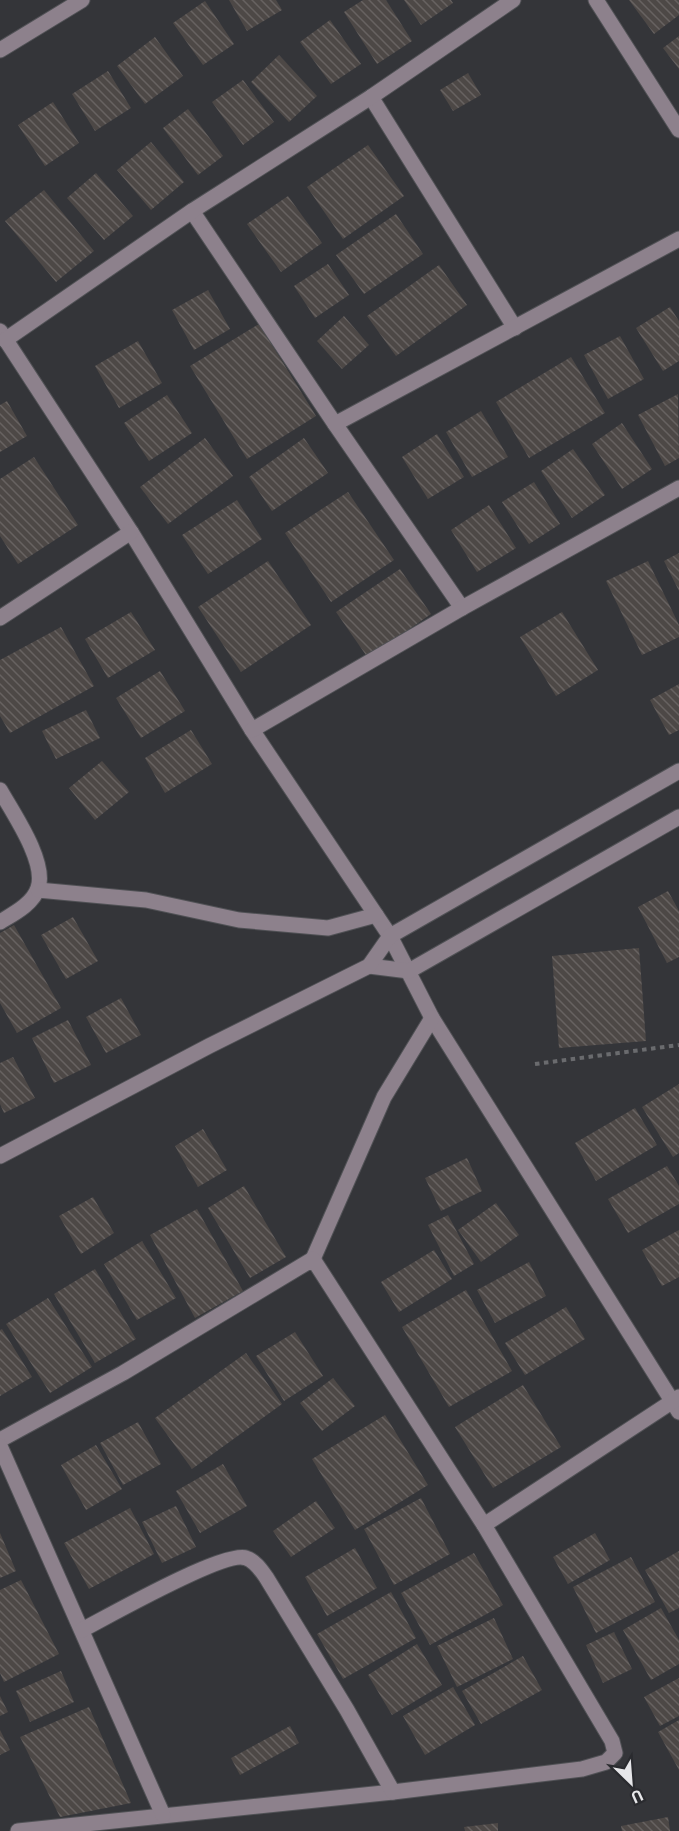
<svg xmlns="http://www.w3.org/2000/svg" width="679" height="1831" font-family="Roboto,sans-serif">
<style>
.building{fill:url(#building-back-hatch)}
.lines{fill:none;stroke-linecap:round;stroke-linejoin:round}
.minor-casing{stroke:#505155;stroke-width:17}
.path{stroke:#6a6b6e;stroke-width:4;stroke-dasharray:4.5 4.5;stroke-linecap:butt}
.minor{stroke:#8d818c;stroke-width:15}
</style>
<defs>
<pattern id="building-back-hatch" width="6" height="6" patternUnits="userSpaceOnUse" patternTransform="scale(1.5)"><rect width="6" height="6" fill="#4d4846"/><path d="M-1 5l2 2M0 0l6 6M5-1l2 2" fill="none" stroke="#676261"/></pattern>
</defs>
<rect width="100%" height="100%" fill="#343539"/>
<g class="building">
<polygon points="229,0 276,0 282,10 247,31"/>
<polygon points="363,0 386,0 412,41 377,64 344,12"/>
<polygon points="404,0 451,0 453,3 421,25"/>
<polygon points="629,0 679,0 679,15 654,34"/>
<polygon points="205,1 234,44 203,65 173,23"/>
<polygon points="330,20 361,64 331,84 300,42"/>
<polygon points="679,36 679,69 663,48"/>
<polygon points="155,37 183,76 145,104 117,66"/>
<polygon points="279,55 317,96 289,122 251,82"/>
<polygon points="108,71 131,108 95,131 72,94"/>
<polygon points="468,73 481,95 453,111 440,90"/>
<polygon points="243,80 274,122 243,145 212,102"/>
<polygon points="53,102 79,143 45,166 18,125"/>
<polygon points="188,109 223,156 198,175 163,128"/>
<polygon points="151,142 184,182 151,210 117,170"/>
<polygon points="368,145 404,196 343,239 307,187"/>
<polygon points="96,173 133,216 104,240 67,198"/>
<polygon points="44,190 94,251 56,282 5,221"/>
<polygon points="288,196 322,243 281,272 247,224"/>
<polygon points="396,214 423,254 364,294 336,255"/>
<polygon points="328,264 349,295 315,318 294,286"/>
<polygon points="439,265 467,305 396,356 367,316"/>
<polygon points="208,290 230,329 194,350 172,310"/>
<polygon points="670,307 679,321 679,361 663,371 636,328"/>
<polygon points="344,316 369,345 342,369 317,341"/>
<polygon points="259,324 316,416 247,459 190,366"/>
<polygon points="620,336 644,379 608,399 584,355"/>
<polygon points="138,341 162,383 119,408 95,366"/>
<polygon points="571,357 605,413 529,458 496,402"/>
<polygon points="678,394 679,458 665,466 638,415"/>
<polygon points="167,395 192,433 149,461 124,423"/>
<polygon points="7,401 27,436 0,452 0,405"/>
<polygon points="481,411 508,457 472,477 446,432"/>
<polygon points="622,423 652,469 622,489 592,444"/>
<polygon points="437,434 464,477 428,499 402,457"/>
<polygon points="205,438 233,476 168,524 140,487"/>
<polygon points="304,438 328,473 272,511 249,477"/>
<polygon points="573,449 605,495 572,518 541,471"/>
<polygon points="34,457 78,525 18,564 0,536 0,479"/>
<polygon points="534,482 560,524 529,544 502,502"/>
<polygon points="348,492 394,560 331,602 285,533"/>
<polygon points="237,500 262,539 208,574 182,535"/>
<polygon points="489,505 516,548 477,572 451,530"/>
<polygon points="679,553 679,591 664,561"/>
<polygon points="268,561 311,625 241,672 198,607"/>
<polygon points="648,561 679,625 679,637 642,655 606,581"/>
<polygon points="400,569 431,614 368,658 336,612"/>
<polygon points="131,612 155,650 108,678 85,639"/>
<polygon points="562,612 598,670 556,696 520,637"/>
<polygon points="61,627 94,686 10,733 0,716 0,660"/>
<polygon points="160,671 185,711 141,738 116,698"/>
<polygon points="679,684 679,730 669,735 650,700"/>
<polygon points="86,710 100,738 56,759 42,731"/>
<polygon points="191,730 212,764 165,793 145,758"/>
<polygon points="102,761 129,792 95,820 69,788"/>
<polygon points="668,891 679,911 679,957 667,963 638,907"/>
<polygon points="73,917 98,961 66,979 41,935"/>
<polygon points="14,925 61,1008 17,1033 0,1003 0,933"/>
<polygon points="639,948 646,1041 559,1048 552,956"/>
<polygon points="121,998 141,1035 106,1053 86,1017"/>
<polygon points="68,1020 91,1065 54,1083 32,1038"/>
<polygon points="13,1057 35,1098 4,1113 0,1104 0,1063"/>
<polygon points="679,1084 679,1153 673,1157 642,1107"/>
<polygon points="635,1108 657,1145 596,1181 575,1143"/>
<polygon points="203,1129 227,1170 198,1187 175,1146"/>
<polygon points="467,1158 482,1191 441,1211 425,1178"/>
<polygon points="667,1166 679,1186 679,1204 628,1233 608,1199"/>
<polygon points="244,1186 286,1257 250,1278 208,1208"/>
<polygon points="93,1197 114,1233 81,1254 59,1216"/>
<polygon points="496,1203 519,1235 481,1262 458,1230"/>
<polygon points="197,1209 243,1291 195,1318 150,1235"/>
<polygon points="448,1215 474,1264 454,1276 428,1225"/>
<polygon points="679,1230 679,1277 662,1286 642,1250"/>
<polygon points="142,1241 176,1298 137,1320 104,1264"/>
<polygon points="434,1250 452,1279 399,1312 381,1282"/>
<polygon points="529,1262 546,1296 495,1323 477,1290"/>
<polygon points="95,1269 136,1339 95,1363 54,1294"/>
<polygon points="466,1290 512,1371 449,1407 402,1327"/>
<polygon points="48,1298 92,1367 50,1393 6,1324"/>
<polygon points="566,1307 585,1339 525,1375 505,1343"/>
<polygon points="2,1329 32,1377 0,1396 0,1330"/>
<polygon points="295,1332 323,1376 284,1401 256,1356"/>
<polygon points="246,1353 282,1404 192,1469 155,1418"/>
<polygon points="333,1378 355,1406 322,1431 300,1403"/>
<polygon points="523,1385 561,1447 493,1488 455,1427"/>
<polygon points="385,1415 428,1485 355,1530 312,1459"/>
<polygon points="138,1422 161,1464 123,1485 100,1443"/>
<polygon points="96,1445 122,1489 86,1510 61,1465"/>
<polygon points="223,1464 247,1506 200,1533 176,1491"/>
<polygon points="421,1498 450,1554 394,1585 364,1529"/>
<polygon points="316,1501 335,1528 291,1557 273,1531"/>
<polygon points="176,1506 196,1547 162,1563 142,1522"/>
<polygon points="130,1508 154,1554 89,1589 64,1543"/>
<polygon points="0,1533 16,1571 0,1578"/>
<polygon points="595,1533 610,1560 568,1584 553,1557"/>
<polygon points="355,1548 377,1588 327,1616 305,1577"/>
<polygon points="679,1551 679,1608 669,1613 645,1570"/>
<polygon points="474,1553 503,1605 430,1645 401,1593"/>
<polygon points="631,1557 655,1602 596,1633 573,1587"/>
<polygon points="21,1580 59,1654 4,1682 0,1673 0,1590"/>
<polygon points="391,1592 416,1638 343,1679 317,1634"/>
<polygon points="661,1608 679,1640 679,1664 651,1680 623,1630"/>
<polygon points="494,1618 513,1659 457,1687 437,1646"/>
<polygon points="614,1632 632,1669 603,1683 586,1645"/>
<polygon points="417,1644 442,1685 392,1715 368,1675"/>
<polygon points="523,1656 542,1690 481,1724 462,1691"/>
<polygon points="61,1671 74,1702 30,1722 16,1691"/>
<polygon points="679,1678 679,1716 660,1726 644,1697"/>
<polygon points="453,1687 475,1725 425,1755 403,1716"/>
<polygon points="0,1696 8,1712 0,1716"/>
<polygon points="89,1707 131,1803 60,1817 20,1737"/>
<polygon points="679,1720 679,1770 658,1732"/>
<polygon points="290,1726 299,1743 240,1775 231,1758"/>
<polygon points="0,1730 10,1750 0,1755"/>
<polygon points="668,1817 670,1831 622,1831 621,1826"/>
<polygon points="498,1823 498,1831 465,1831 464,1827"/>
</g>
<g class="lines">
<g class="minor-casing">
<g id="minor">
<polyline points="596,0 679,130"/>
<polyline points="0,50 82,0"/>
<polyline points="371,97 515,328"/>
<polyline points="192,211 335,424 462,608"/>
<polyline points="0,331 131,532 252,730 390,936 432,1018 679,1412"/>
<polyline points="5,340 192,211 371,97 513,0"/>
<polyline points="335,424 679,239"/>
<polyline points="0,618 131,532"/>
<polyline points="252,730 462,608 679,488"/>
<path d="M0,790C13,813 47,862 38,888C33,904 13,914 0,922"/>
<polyline points="38,890 146,900 239,920 328,928 376,915"/>
<polyline points="369,966 409,971 679,817"/>
<polyline points="0,1156 209,1046 369,966 390,936 679,771"/>
<polyline points="313,1259 384,1097 432,1018"/>
<polyline points="0,1440 123,1373 313,1259 484,1525 612,1741 615,1753 606,1762 582,1769 393,1792 18,1831"/>
<polyline points="0,1446 163,1815"/>
<polyline points="484,1525 679,1397"/>
<path d="M82,1630C107,1617 225,1550 246,1558C255,1561 261,1570 266,1577L347,1710L393,1792"/>
</g>
</g>
<polyline class="path" points="535,1064 679,1045"/>
<use href="#minor" class="minor"/>
</g>
<g transform="translate(631 1783) rotate(155)" stroke="#2a2b2f" stroke-width="4.5" paint-order="stroke">
<path d="M0-4.5L10 22L0 15L-10 22Z" fill="#e6e6e9"/>
<text y="-9" font-size="16" font-weight="bold" text-anchor="middle" fill="#e6e6e9">U</text>
</g>
</svg>
